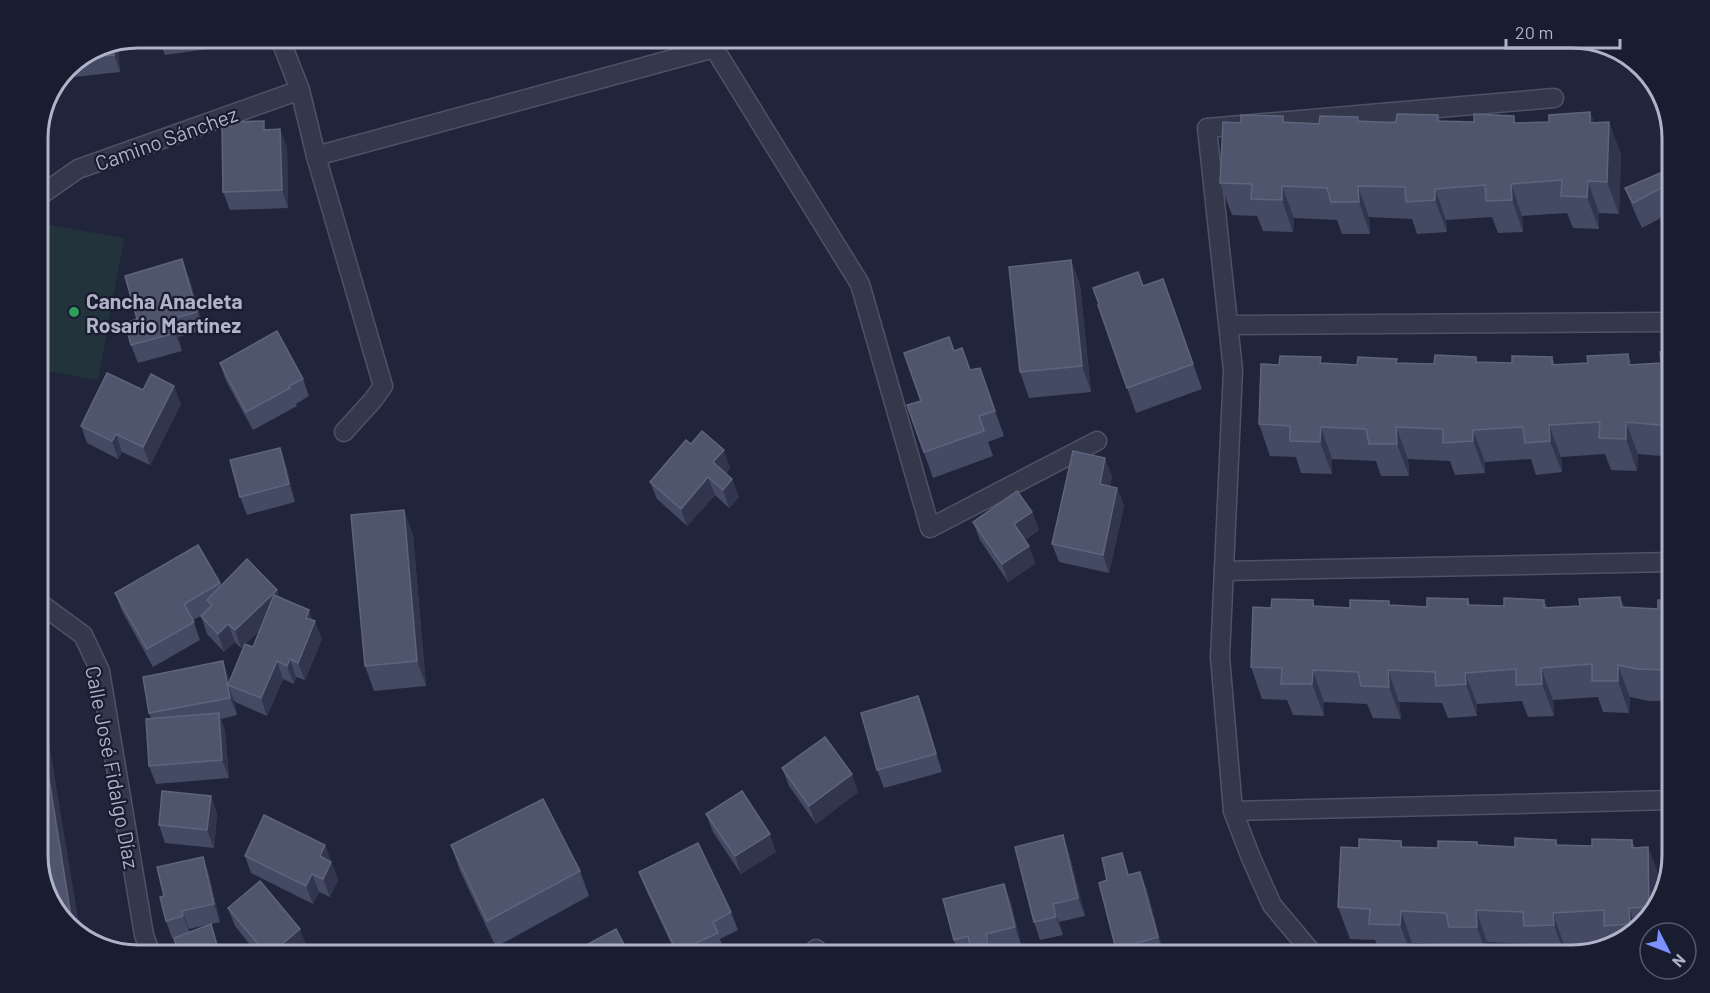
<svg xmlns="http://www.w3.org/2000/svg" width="1710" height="993" font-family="Barlow,sans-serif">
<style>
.green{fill:#22333c}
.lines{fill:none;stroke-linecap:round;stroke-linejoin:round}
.minor-casing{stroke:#4f5266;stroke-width:21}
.minor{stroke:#34384b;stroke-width:18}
.wall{fill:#444a63;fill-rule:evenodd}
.shaded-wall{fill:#31364e}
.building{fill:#50556e;stroke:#5e647c;stroke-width:1.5}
.leisure-dot{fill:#2e9e5b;stroke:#191d30;stroke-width:2}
.labels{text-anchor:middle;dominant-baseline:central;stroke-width:4.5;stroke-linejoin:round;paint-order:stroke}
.street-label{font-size:21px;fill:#afb2c8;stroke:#191d30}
.poi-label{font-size:21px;font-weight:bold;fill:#afb2c8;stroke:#191d30;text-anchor:start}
.rim{fill:none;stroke:#afb2c8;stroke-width:3}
</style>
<rect width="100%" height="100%" fill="#20253b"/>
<polygon class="green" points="44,224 124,238 98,380 38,369 38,256"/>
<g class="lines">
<g class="minor-casing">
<g id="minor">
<polyline points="282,44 300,90 316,156 383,386 373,400 344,432"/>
<polyline points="714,48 860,284 930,528 1097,441"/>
<polyline points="316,156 714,48 717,42"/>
<polyline points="38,197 78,169 300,90"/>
<polyline points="1229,325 1672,322"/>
<polyline points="1224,571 1672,562"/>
<polyline points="38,602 83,635 100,671 144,935 151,955"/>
<polyline points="1233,811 1672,800"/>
<polyline points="816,949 820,955"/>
<polyline points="1314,955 1272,905 1251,858 1233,811 1220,657 1233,370 1207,128 1554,98"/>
</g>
</g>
<use href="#minor" class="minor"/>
</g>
<g class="wall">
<polygon points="229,44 230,46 165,55 161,45"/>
<polygon points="100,45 116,45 118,51 120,72 74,77 70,65"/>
<polygon points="1590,112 1594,123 1621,154 1619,214 1599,213 1599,229 1573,228 1567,213 1522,216 1523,232 1498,233 1492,217 1446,220 1447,232 1417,234 1412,219 1369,217 1370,234 1342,234 1337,220 1294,218 1293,232 1263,231 1257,216 1232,215 1220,183 1241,123 1285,122 1319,124 1360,121 1396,123 1438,115 1440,121 1517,123 1549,122"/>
<polygon points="267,130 287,147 288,208 230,210 223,192"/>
<polygon points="1672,168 1672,212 1642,228 1635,213 1625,188"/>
<polygon points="1071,260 1080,285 1091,392 1029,398 1020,372"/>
<polygon points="189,277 204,330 178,337 182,351 138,363 131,345 137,319"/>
<polygon points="1163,279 1202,389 1136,413 1098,305 1143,286"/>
<polygon points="954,351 971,370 980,368 1004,436 988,442 993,456 933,478 907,405 921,401"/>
<polygon points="1672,352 1672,457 1638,454 1637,471 1611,470 1605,454 1561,457 1562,472 1536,475 1531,459 1485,462 1485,473 1455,475 1450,461 1408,459 1409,476 1381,476 1376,461 1332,459 1332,474 1301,473 1296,457 1270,456 1259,424 1279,365 1323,363 1357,365 1398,363 1434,364 1478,362 1512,363 1552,357 1555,365 1588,363 1628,354 1632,365 1661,363"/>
<polygon points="220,363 303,379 309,396 296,404 297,406 253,430 226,381"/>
<polygon points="143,390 181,404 150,465 122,452 118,459 87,443 81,426"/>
<polygon points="691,444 730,468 726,473 739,497 729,508 715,495 687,526 657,499 650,482"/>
<polygon points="286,465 295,502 247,515 240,497"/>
<polygon points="1112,476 1110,486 1117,488 1124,506 1109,573 1059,562 1052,544"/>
<polygon points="1032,512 1039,530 1025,540 1029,546 1035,564 1008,582 980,540 973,522"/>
<polygon points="413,535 426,686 374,691 365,666"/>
<path d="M220,583L221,585L279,597L313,621L322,639L305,680L296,677L294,684L283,679L267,716L235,702L233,698L237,715L221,719L225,731L229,778L156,784L149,766L151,718L149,713L230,681L245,645L241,648L235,642L224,652L207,634L201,616L193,620L200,640L153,667L122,611L115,593ZM259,631L253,647L245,644Z"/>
<polygon points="1620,597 1624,607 1658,609 1672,601 1672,701 1649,701 1630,697 1629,713 1603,712 1598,697 1553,700 1554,716 1528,717 1522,701 1477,704 1477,716 1448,718 1442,703 1399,702 1401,719 1373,718 1367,704 1324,702 1324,716 1293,715 1287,700 1262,699 1251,667 1271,608 1313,600 1315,607 1350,608 1390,605 1427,607 1468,599 1470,605 1504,606 1544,600 1547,607 1580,606"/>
<polygon points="918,696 925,714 942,772 884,788 877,770"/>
<polygon points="782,768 858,792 816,824 789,786"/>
<polygon points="211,796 217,814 214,848 165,843 159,825"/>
<polygon points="706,814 776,852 741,874 713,832"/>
<polygon points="1556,840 1558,845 1592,846 1632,840 1635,848 1648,847 1660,879 1660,902 1659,905 1623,942 1611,945 1610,942 1564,945 1565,956 1535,956 1531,944 1487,942 1488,956 1459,956 1455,944 1412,943 1412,956 1381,956 1375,940 1350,939 1338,907 1359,848 1401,841 1403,847 1438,848 1477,842 1478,846 1515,847"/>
<polygon points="325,845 338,880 330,897 319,892 313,904 251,873 245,856"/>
<polygon points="451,845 580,871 589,896 496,947 460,871"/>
<polygon points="1069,853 1085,916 1059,922 1063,935 1040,940 1034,922"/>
<polygon points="203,857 209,875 220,922 189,929 189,932 211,924 221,956 179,956 174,938 172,938 166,921 164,896"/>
<polygon points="639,872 731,912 738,930 720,939 724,951 714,956 677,956 646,890"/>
<polygon points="1140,872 1147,890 1164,955 1118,956 1116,949 1130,875"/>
<polygon points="1004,884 1011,902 1021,945 992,952 993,956 973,956 973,955 959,956 954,940"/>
<polygon points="228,908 307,947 297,956 259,956 235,926"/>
</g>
<g class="shaded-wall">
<polygon points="113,45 116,45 118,51 120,72 114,55"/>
<polygon points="1590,112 1602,144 1590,123"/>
<polygon points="1609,122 1621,154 1619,214 1607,182"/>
<polygon points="280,129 287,147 288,208 282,190"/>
<polygon points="1588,181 1599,213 1599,229 1587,197"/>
<polygon points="1511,184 1522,216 1523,232 1512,200"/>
<polygon points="1282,186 1294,218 1293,232 1282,200"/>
<polygon points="1358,186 1369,217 1370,234 1359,202"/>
<polygon points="1435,189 1446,220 1447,232 1435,200"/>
<polygon points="182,259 189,277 204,330 197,312"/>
<polygon points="1071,260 1080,285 1091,392 1082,366"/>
<polygon points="172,319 178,337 182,351 175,333"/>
<polygon points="1628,354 1640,386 1629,365"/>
<polygon points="174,386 181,404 150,465 143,447"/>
<polygon points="1626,422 1638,454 1637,471 1626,439"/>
<polygon points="1549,425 1561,457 1562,472 1550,441"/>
<polygon points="1321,427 1332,459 1332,474 1320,442"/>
<polygon points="1396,427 1408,459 1409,476 1397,444"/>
<polygon points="1473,430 1485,462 1485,473 1473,441"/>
<polygon points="116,434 122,452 118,459 112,441"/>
<polygon points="280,448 286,465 295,502 289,484"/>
<polygon points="724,450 730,468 720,480 713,462"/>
<polygon points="1105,458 1112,476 1106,502 1100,484"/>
<polygon points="708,477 715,495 687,526 681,509"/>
<polygon points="732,479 739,497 729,508 723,490"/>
<polygon points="1117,488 1124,506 1109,573 1103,555"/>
<polygon points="404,510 413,535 426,686 417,661"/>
<polygon points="1032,512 1039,530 1021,542 1014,524"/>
<polygon points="1029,546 1035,564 1008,582 1002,564"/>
<polygon points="277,590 283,608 241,648 235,630"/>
<polygon points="309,610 314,623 315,621 322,639 305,680 298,663 306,618"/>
<polygon points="228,624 235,642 224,652 218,634"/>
<polygon points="290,659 296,677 294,684 287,666"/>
<polygon points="223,661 229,679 231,686 228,685 233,698 237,715 230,698"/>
<polygon points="277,661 283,679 267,716 261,698"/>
<polygon points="1618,665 1630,697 1629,713 1618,681"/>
<polygon points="1541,668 1553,700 1554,716 1542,684"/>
<polygon points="1313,670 1324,702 1324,716 1312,684"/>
<polygon points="1388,670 1399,702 1401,719 1389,687"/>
<polygon points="38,673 38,676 81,936 73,929 38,710"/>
<polygon points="1465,673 1477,704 1477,716 1466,684"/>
<polygon points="918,696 925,714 942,772 936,754"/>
<polygon points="219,713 225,731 229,778 222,760"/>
<polygon points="852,774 858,792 816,824 809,806"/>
<polygon points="211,796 217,814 214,848 207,830"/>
<polygon points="770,834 776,852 741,874 735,856"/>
<polygon points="1063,835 1069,853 1085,916 1078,898"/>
<polygon points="325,845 338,880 330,897 323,879 320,856"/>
<polygon points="1648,847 1660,879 1660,902 1659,905 1651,913 1649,907"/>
<polygon points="1122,853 1128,871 1135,893 1128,875"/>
<polygon points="203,857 209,875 220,922 214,904"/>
<polygon points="1140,872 1147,890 1164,955 1158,937"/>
<polygon points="312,874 319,892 313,904 306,886"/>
<polygon points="1004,884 1011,902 1021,945 1015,927"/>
<polygon points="1053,904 1059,922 1063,935 1056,917"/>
<polygon points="1629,908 1636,928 1633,931 1630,924"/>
<polygon points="1476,910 1487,942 1488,956 1487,956 1477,927"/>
<polygon points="182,911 189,929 190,934 183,916"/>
<polygon points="1401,911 1412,943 1412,956 1400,925"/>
<polygon points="1553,913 1564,945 1565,956 1554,925"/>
<polygon points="211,924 217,942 221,956 220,956"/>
<polygon points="300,929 307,947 297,956 268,956"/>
<polygon points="986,934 992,952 993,956 992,956 988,946"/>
</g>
<g class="building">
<polygon points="100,45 113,45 114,55 81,58"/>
<polygon points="1590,112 1590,123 1609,122 1607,182 1588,181 1587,197 1561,196 1562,180 1511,184 1512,200 1486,201 1485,185 1435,189 1435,200 1406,202 1405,187 1358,186 1359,202 1331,202 1327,188 1282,186 1282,200 1251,199 1252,184 1220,183 1223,122 1241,123 1241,115 1283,116 1283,122 1319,124 1320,116 1358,117 1358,121 1396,123 1397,114 1438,115 1437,121 1474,122 1474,114 1514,116 1514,123 1549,122 1549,115"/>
<polygon points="264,121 264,130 280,129 282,190 223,192 222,126 232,126 232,122"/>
<polygon points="1672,168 1672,201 1665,186 1633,203 1625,188"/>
<polygon points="182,259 197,312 172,319 175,333 131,345 125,323 137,319 125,276"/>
<polygon points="1071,260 1082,366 1020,372 1009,267"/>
<polygon points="1138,272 1143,286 1163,279 1193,364 1127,388 1098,305 1099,304 1093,288"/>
<polygon points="277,331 303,379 289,386 290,388 246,412 220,363"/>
<polygon points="949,337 954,351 962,348 970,370 980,368 995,411 979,416 984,431 924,452 907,405 921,401 904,353"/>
<polygon points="1660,352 1672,352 1672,442 1667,442 1670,426 1626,422 1626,439 1599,438 1600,422 1549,425 1550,441 1525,443 1523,427 1473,430 1473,441 1443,443 1443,429 1396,427 1397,444 1369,444 1366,429 1321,427 1320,442 1290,441 1290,426 1259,424 1261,364 1279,365 1280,356 1321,357 1320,363 1357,365 1358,357 1397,359 1396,363 1434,364 1435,355 1476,357 1476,362 1512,363 1512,356 1552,357 1552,365 1588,363 1587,356 1628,354 1629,365 1661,363"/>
<polygon points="107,373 143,390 151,374 174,386 143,447 116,434 112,441 81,426"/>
<polygon points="702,431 724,450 713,462 732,479 723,490 708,477 681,509 650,482 686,440 691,444"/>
<polygon points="280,448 289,484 240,497 230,460"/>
<polygon points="1073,451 1105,458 1100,484 1117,488 1103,555 1052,544"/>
<polygon points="1017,491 1032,512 1014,524 1029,546 1002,564 973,522"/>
<polygon points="404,510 417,661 365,666 351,515"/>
<polygon points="198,545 220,583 184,604 194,622 147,649 115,593"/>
<polygon points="247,559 277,590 235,630 228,624 218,634 201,616 212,605 207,600"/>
<polygon points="274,595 309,610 306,618 315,621 298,663 290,659 287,666 277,661 261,698 228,685 245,644 253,647"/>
<polygon points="1620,597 1621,607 1658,609 1658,600 1672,601 1672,685 1668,685 1669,670 1637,669 1618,665 1618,681 1592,681 1592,664 1541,668 1542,684 1516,685 1516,669 1465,673 1466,684 1436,686 1435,672 1388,670 1389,687 1361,686 1358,672 1313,670 1312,684 1281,684 1282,668 1251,667 1253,607 1271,608 1272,599 1313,600 1313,606 1350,608 1350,600 1389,601 1389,605 1427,607 1427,598 1468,599 1468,605 1504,606 1504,598 1544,600 1544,608 1580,606 1579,599"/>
<polygon points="223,661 230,698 149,713 143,677"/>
<polygon points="918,696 936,754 877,770 861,713"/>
<polygon points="38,710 73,929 54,911 38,862"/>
<polygon points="219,713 222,760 149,766 146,719"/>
<polygon points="825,737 852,774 809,806 782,768"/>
<polygon points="162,791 211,796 207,830 159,825"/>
<polygon points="742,791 770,834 735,856 706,814"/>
<polygon points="543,799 580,871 487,921 451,845"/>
<polygon points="264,815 325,845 320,856 331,862 323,879 312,874 306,886 245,856"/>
<polygon points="1063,835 1078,898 1053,904 1056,917 1034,922 1015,847"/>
<polygon points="1515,838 1556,840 1556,845 1592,846 1592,839 1632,840 1632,848 1648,847 1649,907 1629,908 1630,924 1604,926 1604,910 1553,913 1554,925 1524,926 1523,912 1476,910 1477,927 1449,927 1446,913 1401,911 1400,925 1369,924 1370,909 1338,907 1341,847 1359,848 1359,839 1401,841 1401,847 1438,848 1438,841 1477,842 1477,845 1515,847"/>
<polygon points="698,843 731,912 713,922 718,933 677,952 639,872"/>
<polygon points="1122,853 1128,875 1140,872 1158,937 1116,949 1099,883 1107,880 1102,858"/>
<polygon points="203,857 214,904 182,911 183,916 166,921 160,897 164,896 157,867"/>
<polygon points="260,881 300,929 268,956 228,908"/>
<polygon points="1004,884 1015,927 986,934 988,946 971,950 968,936 954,940 943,899"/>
<polygon points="211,924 220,956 179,956 174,938"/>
<polygon points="616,929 630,956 566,956"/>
</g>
<circle class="leisure-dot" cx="74" cy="312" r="6"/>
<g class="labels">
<g class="street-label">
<text transform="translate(166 138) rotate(-20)">Camino Sánchez</text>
<text transform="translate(113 767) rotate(79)">Calle José Fidalgo Díaz</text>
</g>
<g class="poi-label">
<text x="86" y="300">Cancha Anacleta<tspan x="86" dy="24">Rosario Martínez</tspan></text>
</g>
</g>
<path d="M0 0H1710V993H0ZM138 48H1572A90 90 0 0 1 1662 138V855A90 90 0 0 1 1572 945H138A90 90 0 0 1 48 855V138A90 90 0 0 1 138 48Z" fill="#191d30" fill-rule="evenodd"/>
<path class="rim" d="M138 48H1572A90 90 0 0 1 1662 138V855A90 90 0 0 1 1572 945H138A90 90 0 0 1 48 855V138A90 90 0 0 1 138 48Z"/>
<g transform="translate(1668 951) rotate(132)"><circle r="28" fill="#191d30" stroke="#55596d" stroke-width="1.5"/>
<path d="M0-4.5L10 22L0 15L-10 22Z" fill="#7d90ff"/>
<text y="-9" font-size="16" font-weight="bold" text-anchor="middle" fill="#afb2c8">N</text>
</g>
<path d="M1506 39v9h114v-9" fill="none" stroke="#afb2c8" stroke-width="3"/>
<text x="1515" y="39" font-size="18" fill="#afb2c8" stroke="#191d30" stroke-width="4.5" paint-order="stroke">20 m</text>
</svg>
